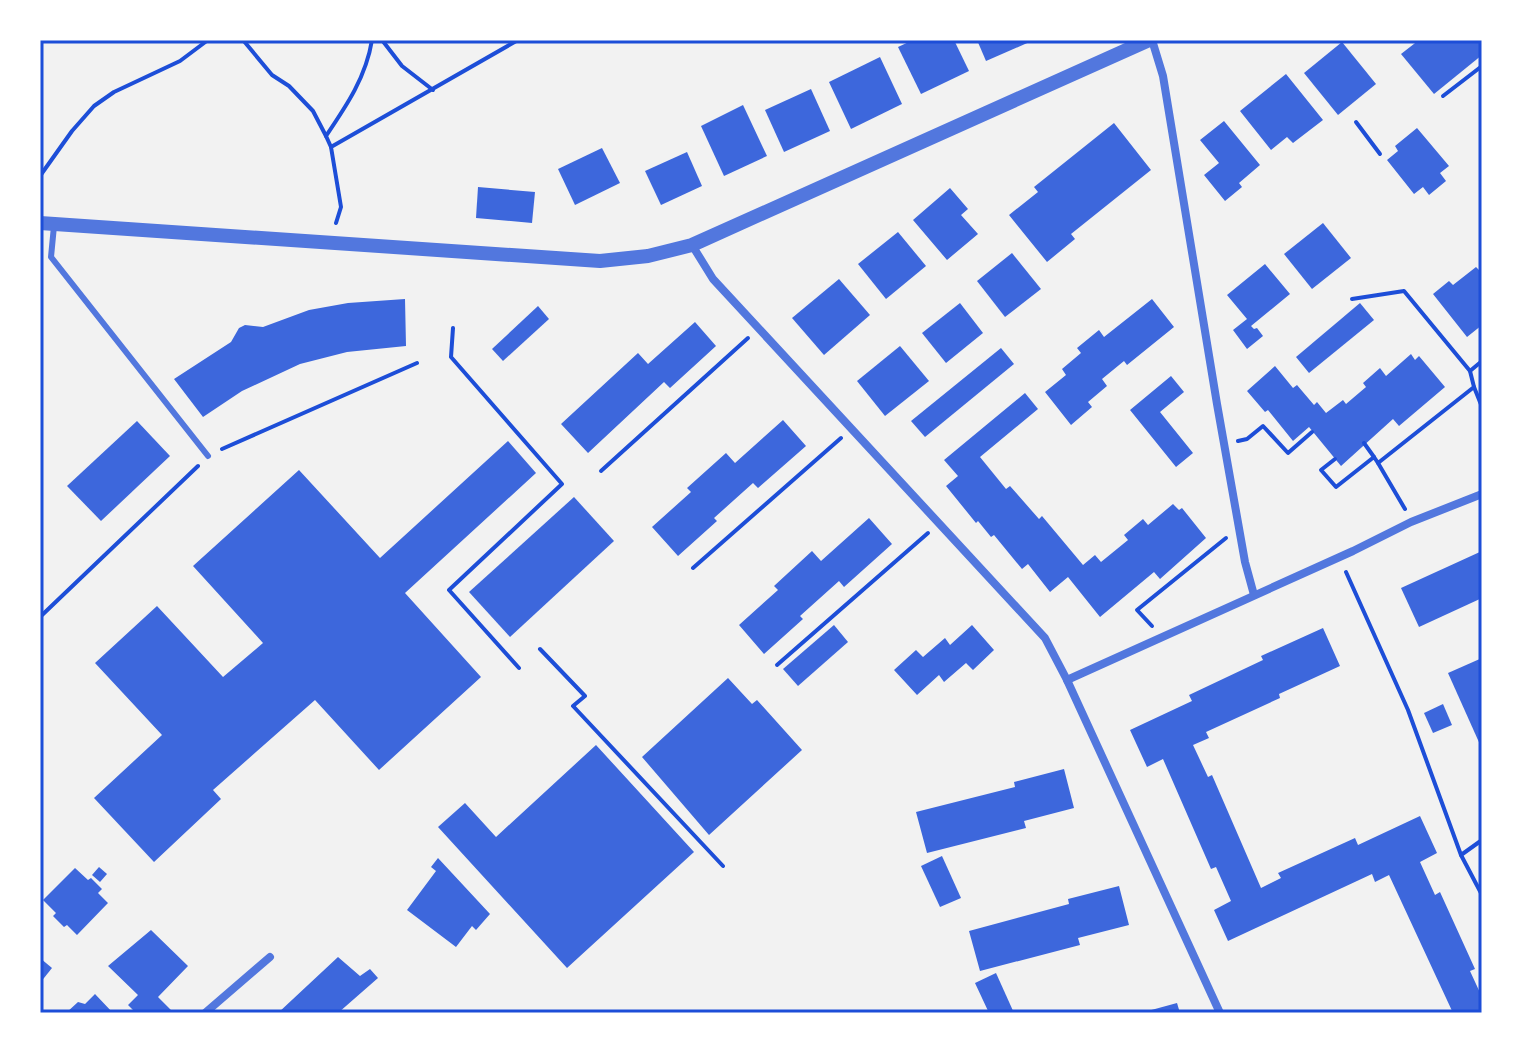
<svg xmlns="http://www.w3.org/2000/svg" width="1522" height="1053" font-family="'Open Sans',sans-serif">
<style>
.building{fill:#3d67dc}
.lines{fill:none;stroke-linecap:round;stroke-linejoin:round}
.path{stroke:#1d4ed8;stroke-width:4}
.service{stroke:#5277de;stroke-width:6}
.minor{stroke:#5277de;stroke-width:8}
.tertiary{stroke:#5277de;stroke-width:14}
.neatline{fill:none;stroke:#1d4ed8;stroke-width:3}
</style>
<rect width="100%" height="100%" fill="#f2f2f2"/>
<g class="building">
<polygon points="913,40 954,40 969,71 921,94 898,47"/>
<polygon points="977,40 1034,40 986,61"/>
<polygon points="1419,40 1482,40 1482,55 1434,94 1401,54"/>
<polygon points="1342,42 1376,84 1338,115 1304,73"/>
<polygon points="880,57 902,104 851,129 829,82"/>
<polygon points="1286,74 1323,120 1293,143 1287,137 1271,150 1240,111"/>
<polygon points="811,89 830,131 784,152 765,110"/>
<polygon points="743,105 767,156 724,176 701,126"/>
<polygon points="1224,121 1260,165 1239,183 1242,187 1225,201 1204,175 1219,163 1200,140"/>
<polygon points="1114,123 1151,170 1071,234 1075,239 1047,262 1009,215 1038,192 1034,187"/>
<polygon points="1417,128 1449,166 1440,173 1446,181 1429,195 1423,187 1414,194 1387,160 1398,151 1395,146"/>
<polygon points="602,148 620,183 575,205 558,169"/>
<polygon points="687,152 702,186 661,205 645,171"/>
<polygon points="478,187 535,192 532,223 476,218"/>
<polygon points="950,188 968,209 961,215 978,234 947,260 913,220"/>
<polygon points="1323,223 1351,258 1312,289 1284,254"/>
<polygon points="898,232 926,266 886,299 858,264"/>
<polygon points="1012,253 1041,289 1005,317 977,281"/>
<polygon points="1265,264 1290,294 1251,326 1254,329 1257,328 1263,336 1247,349 1233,330 1247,319 1227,295"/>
<polygon points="1476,267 1480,271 1482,270 1482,325 1467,337 1433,294 1449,281 1453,285"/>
<polygon points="839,279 870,315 824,355 792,318"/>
<polygon points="405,299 406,346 347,352 300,364 242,391 203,417 174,379 231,342 239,328 245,325 263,327 309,310 348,303"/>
<polygon points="1152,299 1174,327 1127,365 1124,361 1102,379 1107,386 1088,402 1092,407 1071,425 1045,392 1066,375 1062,369 1081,353 1077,348 1099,330 1104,337"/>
<polygon points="960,303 983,333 946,363 922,333"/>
<polygon points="1360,303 1374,320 1309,373 1296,357"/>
<polygon points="538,306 549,319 503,361 492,349"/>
<polygon points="695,322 716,346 670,388 664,382 588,453 561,424 638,353 648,364"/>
<polygon points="900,346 929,381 885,416 857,381"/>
<polygon points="1001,348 1014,364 925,437 911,421"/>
<polygon points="1411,354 1415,360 1419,356 1445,387 1399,426 1393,419 1341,466 1309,427 1293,441 1268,410 1265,412 1247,391 1275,366 1293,388 1297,385 1314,405 1317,402 1326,413 1343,400 1346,404 1366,387 1363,383 1380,368 1386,376"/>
<polygon points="1171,376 1184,392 1160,412 1193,453 1176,467 1130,410"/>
<polygon points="1025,393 1038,409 980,457 1006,489 1010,486 1039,519 1042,516 1083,565 1095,555 1101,562 1128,540 1124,535 1143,519 1148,525 1173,504 1179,510 1182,508 1206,538 1160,579 1154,572 1100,617 1068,577 1050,592 1028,564 1022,569 994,535 991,537 978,521 976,523 946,486 958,476 944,460"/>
<polygon points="783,420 806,446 758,488 753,483 714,518 717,521 678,556 652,527 691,492 687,488 726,453 735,463"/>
<polygon points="137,421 170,456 101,521 67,486"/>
<polygon points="508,441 536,473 405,593 481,677 379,770 315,700 213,790 221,799 154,862 94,798 162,735 95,663 157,606 223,677 263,643 193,566 299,470 380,558"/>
<polygon points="574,497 614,541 510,637 469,592"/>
<polygon points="869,518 892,544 844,587 839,581 800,616 803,619 764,654 739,625 778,590 774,586 812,551 821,561"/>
<polygon points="1482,551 1482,598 1419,627 1401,588"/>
<polygon points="834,625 848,642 798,686 783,669"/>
<polygon points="972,625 994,650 973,670 966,663 944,682 939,675 917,695 894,670 916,650 923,657 945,638 950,645"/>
<polygon points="1323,628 1340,666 1279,694 1280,698 1206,732 1209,738 1193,745 1208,777 1212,775 1261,888 1281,878 1278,873 1355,838 1358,845 1420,816 1437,853 1420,862 1435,895 1440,892 1475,969 1470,971 1482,997 1482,1013 1453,1013 1389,875 1375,882 1372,874 1228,941 1214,910 1231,901 1216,867 1211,869 1163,759 1147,767 1130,730 1192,701 1189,695 1263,660 1261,656"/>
<polygon points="1482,658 1482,749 1448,673"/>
<polygon points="728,678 752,704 757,700 802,750 709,835 642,757"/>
<polygon points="1443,704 1452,725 1433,733 1424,713"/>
<polygon points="596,745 694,852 567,968 438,827 465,803 496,837"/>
<polygon points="1064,769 1074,808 1024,821 1026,828 927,853 916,812 1015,787 1014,782"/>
<polygon points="942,856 961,898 940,907 921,866"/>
<polygon points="438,858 490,914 476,930 472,926 456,947 407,910 436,871 431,867"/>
<polygon points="99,867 107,874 100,882 92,875"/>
<polygon points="75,868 88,880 91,878 102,889 98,893 108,903 77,935 67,925 64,927 53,916 56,913 43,900"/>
<polygon points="1119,886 1129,925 1078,938 1080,945 980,971 969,931 1069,904 1068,899"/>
<polygon points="151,930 188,966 158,997 171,1010 168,1013 136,1013 128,1005 138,995 108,966"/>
<polygon points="338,957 360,976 370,969 378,978 338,1013 278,1013"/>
<polygon points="40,958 52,968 40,983"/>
<polygon points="996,973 1014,1013 989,1013 975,983"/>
<polygon points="95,994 113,1013 66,1013 78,1002 85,1004"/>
<polygon points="1177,1003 1180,1013 1144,1013 1144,1012"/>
</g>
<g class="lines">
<g class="path">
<polyline points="243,40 272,75 289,86 313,111 326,136"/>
<polyline points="382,40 402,66 433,90"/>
<polyline points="1443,96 1482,66"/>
<polyline points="1356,122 1380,154"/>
<path d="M331,147L326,136C347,105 366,77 372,40"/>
<polyline points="40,176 72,131 94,106 114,92 180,61 208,40"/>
<polyline points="336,223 341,207 331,147 518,40"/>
<polyline points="1352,299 1404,291 1470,371"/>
<polyline points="453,328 451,357 562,484 449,590 519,668"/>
<polyline points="1474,387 1482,407"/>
<polyline points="1238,441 1247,439 1263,426 1288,453 1312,432"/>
<polyline points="1364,443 1374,457"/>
<polyline points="222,449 417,363"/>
<polyline points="1335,459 1321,470 1336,487 1374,457 1378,463 1474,387 1470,371 1482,361"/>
<polyline points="1378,463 1405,509"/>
<polyline points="601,471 748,338"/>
<polyline points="693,568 841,438"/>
<polyline points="1346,572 1408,710 1461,855"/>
<polyline points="40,617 198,466"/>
<polyline points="1152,626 1137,610 1226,538"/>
<polyline points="540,649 585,696 573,706 723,866"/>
<polyline points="777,665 928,533"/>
<polyline points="1482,840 1461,855 1482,895"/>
</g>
<polyline class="service" points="54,226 51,257 208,456"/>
<g class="minor">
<polyline points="1152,40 1163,76 1217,404 1245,562 1254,595"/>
<polyline points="692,245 713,279 1045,638 1067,680 1220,1013"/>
<polyline points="1067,680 1353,551 1411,522 1482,494"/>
<polyline points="205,1013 270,957"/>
</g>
<polyline class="tertiary" points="40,223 600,261 648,256 692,245 1149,40"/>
</g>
<rect width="1522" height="1053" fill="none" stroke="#ffffff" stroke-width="84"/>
<rect x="42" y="42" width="1438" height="969" class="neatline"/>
</svg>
